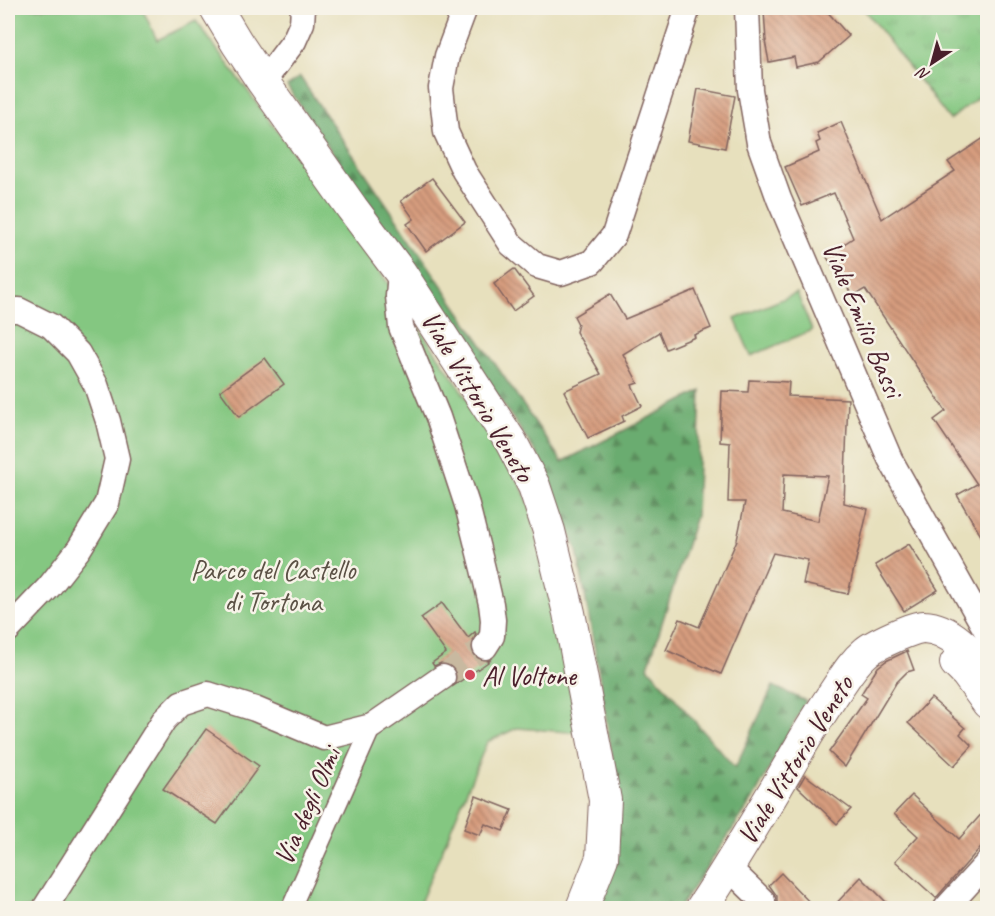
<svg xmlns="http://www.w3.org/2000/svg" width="995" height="916" font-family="Caveat,sans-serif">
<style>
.grass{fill:url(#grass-tufts);stroke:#677356;stroke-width:1.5}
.forest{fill:url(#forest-firs);stroke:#5a664d;stroke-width:1.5}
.park{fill:#84c781;stroke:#677356;stroke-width:1.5}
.building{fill:url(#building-back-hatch);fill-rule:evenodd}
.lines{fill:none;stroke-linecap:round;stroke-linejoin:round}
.minor-tunnel{stroke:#c8b9a0;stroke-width:24;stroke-dasharray:24 12;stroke-linecap:butt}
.pedestrian-casing{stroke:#81635e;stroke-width:21}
.minor-casing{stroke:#81635e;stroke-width:27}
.tertiary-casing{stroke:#81635e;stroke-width:34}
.pedestrian{stroke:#fff;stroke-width:18}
.minor{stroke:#fff;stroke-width:24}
.tertiary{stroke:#fff;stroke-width:32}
.poi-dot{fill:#d1495b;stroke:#f7f3e8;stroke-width:2}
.labels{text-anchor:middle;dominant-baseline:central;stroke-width:5;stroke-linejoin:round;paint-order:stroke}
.street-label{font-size:28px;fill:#4a1f2b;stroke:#f7f3e8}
.park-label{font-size:28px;fill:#5b5145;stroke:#f7f3e8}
.poi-label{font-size:28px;fill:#4a1f2b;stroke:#f7f3e8;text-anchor:start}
</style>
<defs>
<pattern id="grass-tufts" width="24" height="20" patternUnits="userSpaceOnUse" patternTransform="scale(1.5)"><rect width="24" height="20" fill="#84c781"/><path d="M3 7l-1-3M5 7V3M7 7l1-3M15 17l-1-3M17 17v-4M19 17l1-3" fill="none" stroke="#74aa70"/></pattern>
<pattern id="forest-firs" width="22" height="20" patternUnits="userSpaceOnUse" patternTransform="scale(1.5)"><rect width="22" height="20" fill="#6bac6f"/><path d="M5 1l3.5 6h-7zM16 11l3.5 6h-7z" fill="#5a8b5b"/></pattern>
<pattern id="building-back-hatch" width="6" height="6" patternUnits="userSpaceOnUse" patternTransform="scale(1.5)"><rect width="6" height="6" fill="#d69c7e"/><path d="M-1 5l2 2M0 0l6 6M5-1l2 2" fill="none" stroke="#b07f67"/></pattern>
</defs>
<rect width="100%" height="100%" fill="#f7f3e8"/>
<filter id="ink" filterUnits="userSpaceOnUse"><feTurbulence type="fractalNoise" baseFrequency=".0167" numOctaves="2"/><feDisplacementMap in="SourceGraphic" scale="12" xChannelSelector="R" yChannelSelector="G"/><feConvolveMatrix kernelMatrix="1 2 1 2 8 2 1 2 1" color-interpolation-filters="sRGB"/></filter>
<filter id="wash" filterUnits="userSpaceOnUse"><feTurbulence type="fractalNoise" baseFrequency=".008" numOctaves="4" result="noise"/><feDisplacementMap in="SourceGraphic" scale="24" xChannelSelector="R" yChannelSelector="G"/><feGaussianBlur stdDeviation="1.35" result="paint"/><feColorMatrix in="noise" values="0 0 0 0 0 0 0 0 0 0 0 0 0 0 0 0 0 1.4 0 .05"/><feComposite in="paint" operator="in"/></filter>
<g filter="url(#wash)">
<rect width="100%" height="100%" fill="#e7e0bd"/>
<polygon class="grass" points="863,8 987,8 987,90 950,120"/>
<polygon class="forest" points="300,77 562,462 701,391 696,516 648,667 735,768 773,686 806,701 753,799 679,908 593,908 614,768 597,662 577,551 539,457 287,86"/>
<g class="park">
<polygon points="8,8 142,8 157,40 196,21 330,202 405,307 508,459 529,503 580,733 517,728 487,742 418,908 8,908"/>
<polygon points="797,293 812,330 751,356 735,319"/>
</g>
<g id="blocks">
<g class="building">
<polygon points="773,8 824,8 849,36 819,62 796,67 794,57 769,62 765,41 766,41 764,11"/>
<polygon points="698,89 735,96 725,148 688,141"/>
<polygon points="841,122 882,219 955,171 948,162 987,136 987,546 957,495 977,484 934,420 946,411 865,289 853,296 826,256 853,238 834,193 802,206 785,167 819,152 816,143 820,141 817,133"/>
<polygon points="432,178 465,222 426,251 407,224 414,219 401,201"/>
<polygon points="514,269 534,296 513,311 494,284"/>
<polygon points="695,290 711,328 694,335 695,337 666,349 659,332 623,354 638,383 632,385 642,406 622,416 624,421 588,438 564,391 601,374 576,332 578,324 574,316 610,294 625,319"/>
<polygon points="265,358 284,384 239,417 220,391"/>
<path d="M749,380L789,382L788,396L848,399L844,503L868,509L848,594L803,584L808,560L773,553L721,674L666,650L680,619L699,627L737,540L745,502H728L730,443L720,442L722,391L748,392ZM784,474L828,476L818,521L782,513Z"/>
<polygon points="909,544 938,590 904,611 875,565"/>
<polygon points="442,603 468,638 475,632 476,634 471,646 473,654 478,659 484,661 491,660 452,687 456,683 457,676 455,669 449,664 441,663 434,666 432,663 446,653 421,618"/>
<polygon points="907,651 914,670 907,672 896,683 845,767 829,752 867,698 861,694 878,667 886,661"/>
<polygon points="931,698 965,728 960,734 972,746 954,766 908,723"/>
<polygon points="206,729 259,766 217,824 163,789"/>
<polygon points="805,775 851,809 837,824 798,787"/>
<polygon points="912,795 959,839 987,808 987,840 936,898 895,861 918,836 894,814"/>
<polygon points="476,796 512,810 503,831 485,824 480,835 464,829"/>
<polygon points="781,873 816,909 777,909 777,896 769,885"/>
<polygon points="861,877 893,909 831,909"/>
</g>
</g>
</g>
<g filter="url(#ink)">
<use href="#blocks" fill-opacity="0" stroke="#81635e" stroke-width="1.5"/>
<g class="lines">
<polyline class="minor-tunnel" points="443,677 485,647"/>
<g class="pedestrian-casing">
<polyline id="pedestrian" points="291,908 372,726"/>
</g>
<g class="minor-casing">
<g id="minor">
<polyline points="465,8 447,56 441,88 446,132 464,171 511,244 537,266 561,273 592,262 614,235 688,8"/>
<polyline points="747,8 750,90 759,143 779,199 890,459 988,634"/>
<polyline points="263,82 294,41 302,23 303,8"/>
<polyline points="400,272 398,296 401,327 438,417 467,505 483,569 491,604 493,620 492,636 485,647"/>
<polyline points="8,310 19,310 51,326 78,353 96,385 108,421 117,459 107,503 79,549 49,587 8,630"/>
<polyline points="729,868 763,901 763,908"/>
<polyline points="45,908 164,720 181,703 208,694 255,709 324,738 372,726 443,677"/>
<polyline points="946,908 988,862"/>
</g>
</g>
<g class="tertiary-casing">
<g id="tertiary">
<polyline points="216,8 237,43 263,82 352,208 400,272 511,442 534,486 549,531 569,613 605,800 602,858 582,908"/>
<polyline points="956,663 967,674 988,703"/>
<path d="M702,908C736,857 767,803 799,749C811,728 824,708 838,687C846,675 854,662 866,652C874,645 914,626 924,627C951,628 971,653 988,674"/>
</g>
</g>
<use href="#pedestrian" class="pedestrian"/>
<use href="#minor" class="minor"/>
<use href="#tertiary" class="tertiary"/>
</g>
</g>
<circle class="poi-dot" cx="470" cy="675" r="6"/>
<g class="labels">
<g class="street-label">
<text transform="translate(863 319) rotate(67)">Viale Emilio Bassi</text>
<text transform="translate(478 396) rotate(59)">Viale Vittorio Veneto</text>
<text transform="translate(795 760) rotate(-58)">Viale Vittorio Veneto</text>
<text transform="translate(307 806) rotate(-66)">Via degli Olmi</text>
</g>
<g class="park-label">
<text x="273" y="569">Parco del Castello<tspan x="273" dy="32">di Tortona</tspan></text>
</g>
<g class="poi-label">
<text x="482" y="675">Al Voltone</text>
</g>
</g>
<rect width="995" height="916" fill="none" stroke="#f7f3e8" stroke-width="30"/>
<g transform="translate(932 63) rotate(216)" stroke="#f7f3e8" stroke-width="4.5" paint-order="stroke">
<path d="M0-4.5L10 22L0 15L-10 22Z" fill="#4a1f2b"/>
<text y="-9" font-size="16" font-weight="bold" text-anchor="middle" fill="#4a1f2b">N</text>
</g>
</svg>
